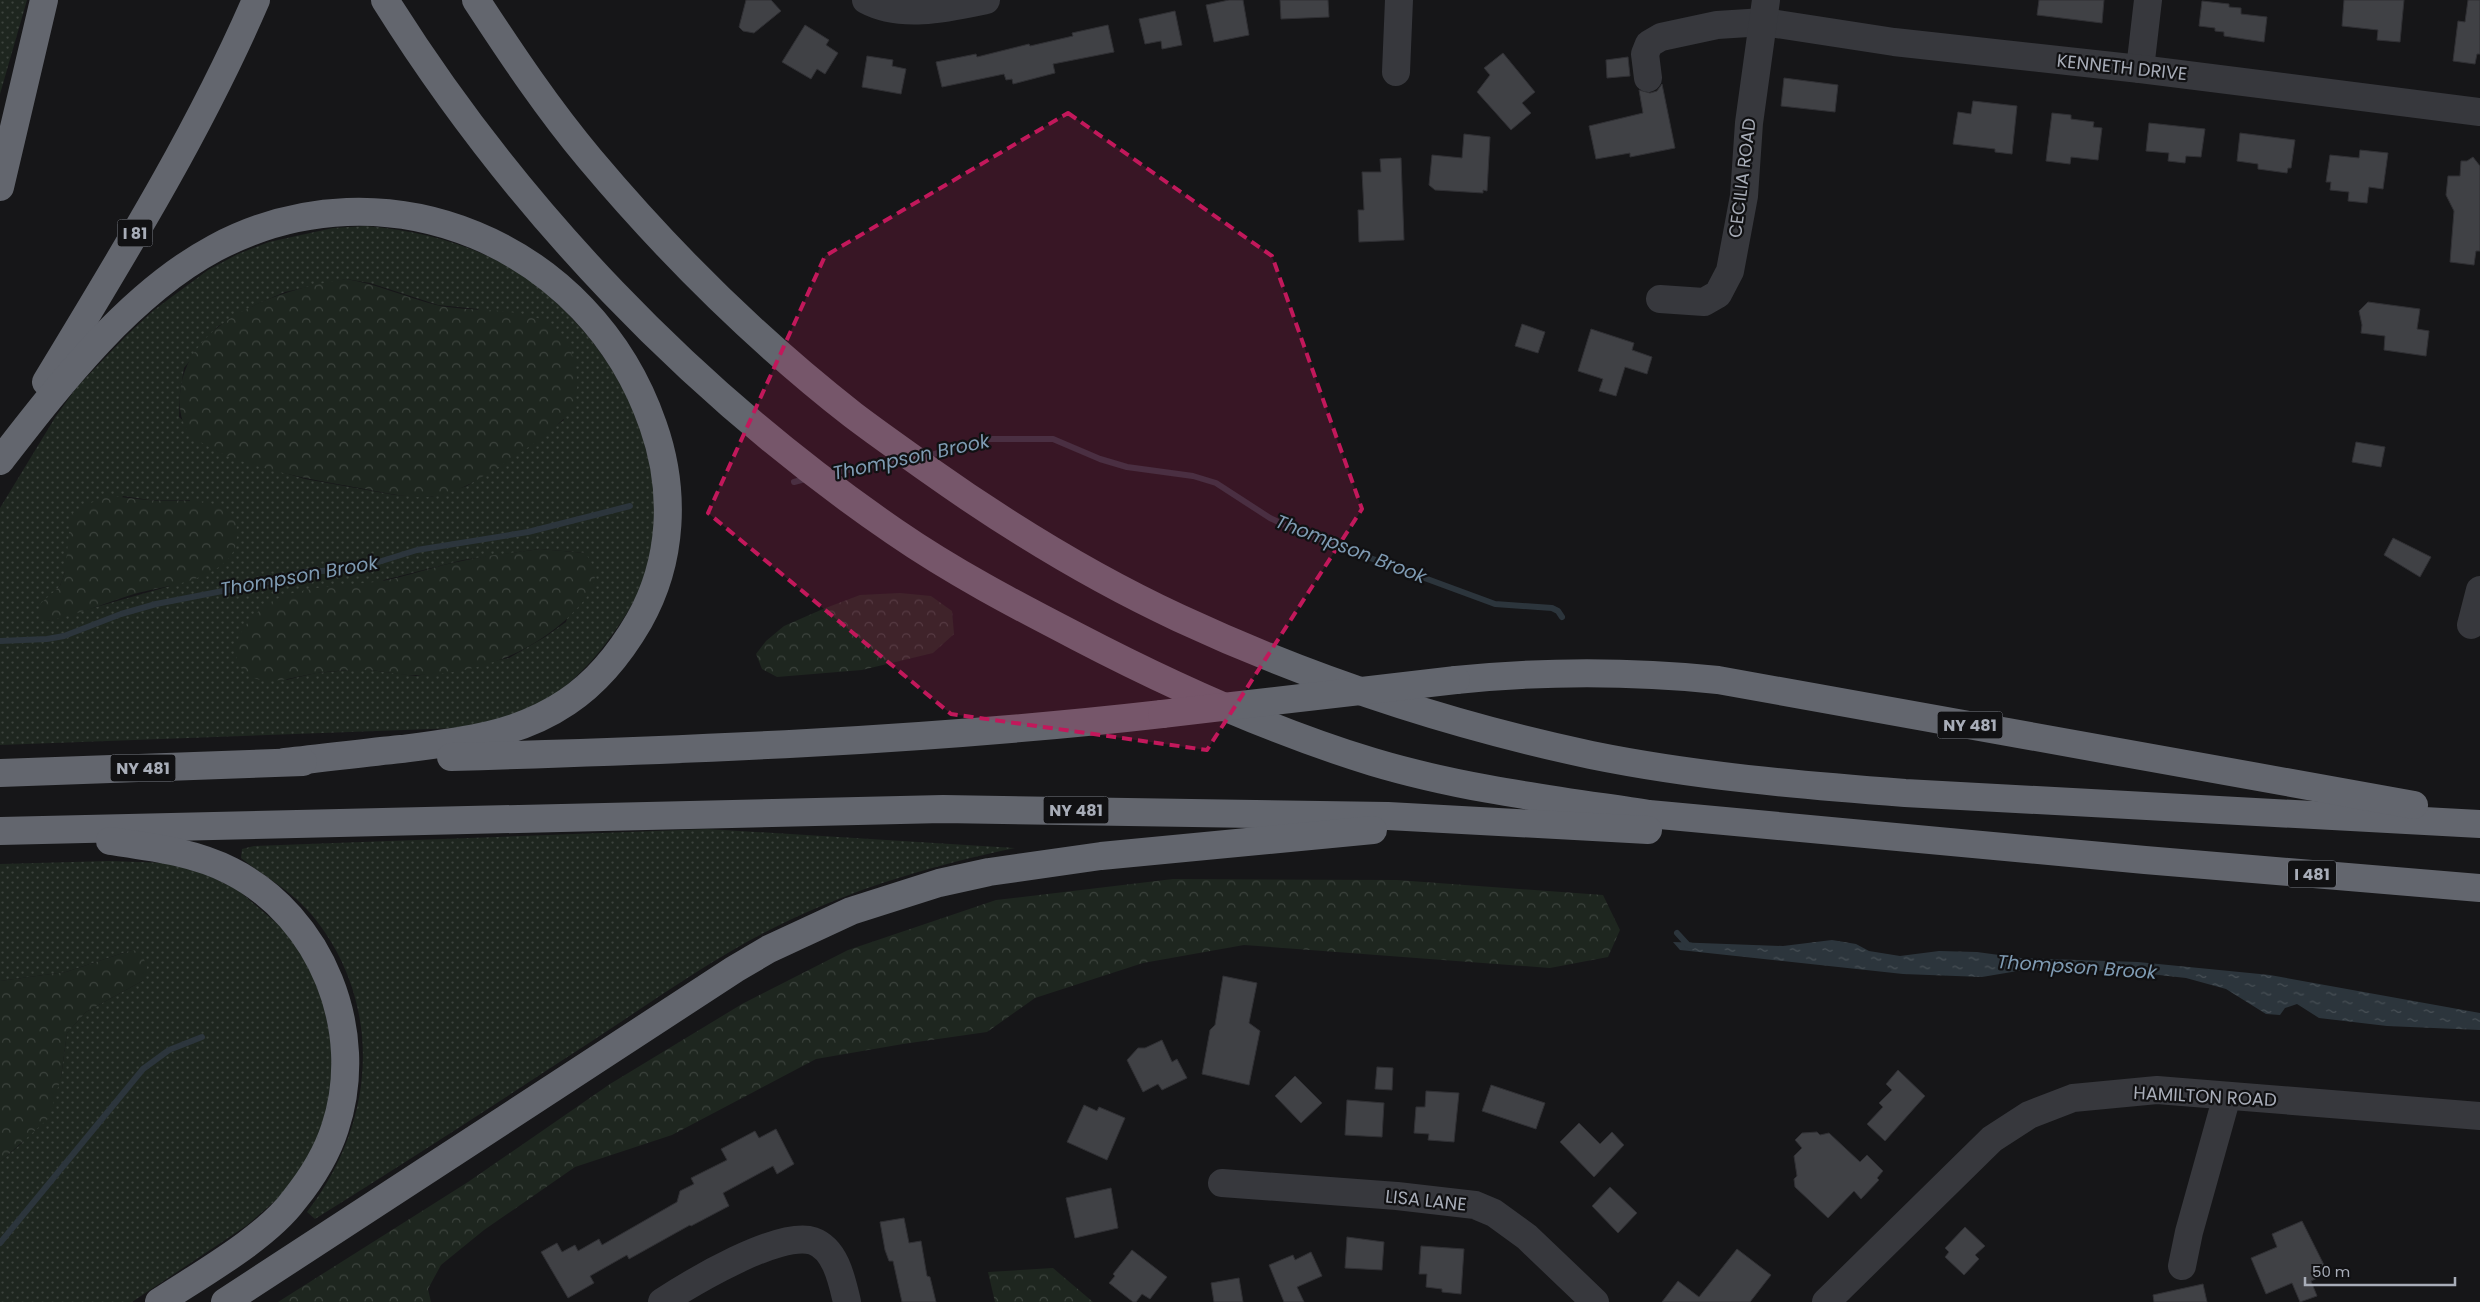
<svg xmlns="http://www.w3.org/2000/svg" width="2480" height="1302" font-family="Poppins,sans-serif">
<style>
.grass{fill:url(#grass-dots);fill-rule:evenodd}
.forest{fill:url(#forest-crowns)}
.water{fill:url(#water-ripples)}
.lines{fill:none;stroke-linecap:round;stroke-linejoin:round}
.stream{stroke:#2c353c;stroke-width:6}
.building{fill:#404145;stroke:#303034}
.minor{stroke:#37383d;stroke-width:28}
.highway{stroke:#63666e;stroke-width:28}
.highway-bridge{stroke:#63666e;stroke-width:28}
.marked{fill:#c2185b;fill-opacity:0.2;stroke:#c2185b;stroke-width:4;stroke-dasharray:10 6;stroke-linejoin:round}
.labels{text-anchor:middle;dominant-baseline:central;stroke-width:4.5;stroke-linejoin:round;paint-order:stroke}
.shield{fill:#111113;stroke:#7b7e86;stroke-width:1}
.shield-label{font-size:16px;font-weight:bold;fill:#a8adb8}
.street-label{font-size:18px;fill:#a8adb8;stroke:#111113}
.water-label{font-size:19px;font-style:italic;fill:#7f9bb3;stroke:#111113}
</style>
<defs>
<pattern id="grass-dots" width="8" height="8" patternUnits="userSpaceOnUse" patternTransform="scale(1.25)"><rect width="8" height="8" fill="#1e261f"/><path d="M2 2h.1M6 6h.1" fill="none" stroke="#3c433d" stroke-width="1.8" stroke-linecap="round"/></pattern>
<pattern id="forest-crowns" width="20" height="18" patternUnits="userSpaceOnUse" patternTransform="scale(1.25)"><rect width="20" height="18" fill="#1e261f"/><path d="M2 6a3 3 0 1 1 6 0M12 15a3 3 0 1 1 6 0" fill="none" stroke="#3c433d"/></pattern>
<pattern id="water-ripples" width="26" height="14" patternUnits="userSpaceOnUse" patternTransform="scale(1.25)"><rect width="26" height="14" fill="#2c353c"/><path d="M2 4q2-2 4 0t4 0M15 11q2-2 4 0t4 0" fill="none" stroke="#485056"/></pattern>
</defs>
<rect width="100%" height="100%" fill="#161618"/>
<g class="grass">
<polygon points="0,0 27,0 0,94"/>
<path d="M365,226C413,230 456,240 498,261C506,265 516,268 523,273C532,279 540,288 549,296C627,365 677,470 645,575C638,597 625,617 612,635C588,669 557,698 519,715C501,722 478,724 459,728L0,745V508L56,416L77,387L127,335L154,310L208,270L238,254L269,242L333,228ZM346,279L370,283L438,305L478,309L564,420L467,486L431,497L395,495L305,479L248,462L217,451L179,417L180,393L184,368L217,327L255,305L285,292ZM123,496L150,500H190L170,586L47,621L40,605L60,586L65,572ZM540,549L585,553L566,622L545,637L509,658L416,676L362,669L316,673L286,680L384,580L463,560Z"/>
<path d="M708,829L1015,848C939,864 865,885 794,918C722,951 658,998 592,1041C500,1101 408,1161 315,1219L307,1212C376,1123 385,1004 312,915C292,891 265,877 241,858L242,849L254,846Z"/>
<polygon points="109,861 168,863 207,875 238,890 280,926 305,956 332,1017 332,1110 309,1164 275,1201 246,1226 132,1302 0,1302 0,1162 22,1143 61,1077 67,1033 86,1012 144,980 132,950 66,972 0,981 0,864"/>
</g>
<g class="forest">
<path d="M346,279C377,284 405,297 436,305C468,312 503,307 534,317C556,324 567,336 573,358C577,372 580,392 573,406C563,429 498,467 475,481C463,488 444,496 429,497C408,498 386,493 365,489C319,481 232,467 195,438C181,427 179,411 180,394C186,318 282,289 346,279Z"/>
<path d="M104,496C119,496 133,499 149,500C175,503 239,491 237,534C237,545 235,552 226,561C203,583 164,586 134,594C105,603 77,615 47,621L39,615V605L60,586L65,572L71,514Z"/>
<path d="M540,549L585,553C600,572 597,586 581,604C539,652 481,673 418,675C399,676 379,669 360,670C346,670 331,671 317,673C292,677 248,694 237,659C230,638 252,615 268,604C296,585 349,586 382,581C409,576 435,566 462,561C487,555 514,553 540,549Z"/>
<polygon points="900,593 931,596 952,611 954,634 933,653 862,670 777,677 762,669 756,654 766,641 784,626 823,609 860,595"/>
<polygon points="1173,879 1397,880 1603,895 1620,930 1608,957 1550,968 1244,945 1143,963 1035,998 987,1032 903,1044 816,1059 672,1135 575,1167 484,1230 441,1265 428,1289 431,1302 278,1302 468,1182 610,1084 742,1004 848,950 996,900"/>
<polygon points="132,950 141,952 147,967 144,980 86,1012 67,1033 61,1077 49,1118 0,1162 0,981 66,972"/>
<polygon points="1053,1268 1093,1302 995,1302 988,1272"/>
</g>
<polygon class="water" points="1832,940 1856,944 1869,951 1900,956 1939,951 1977,952 2021,958 2138,962 2270,975 2480,1013 2480,1030 2387,1026 2319,1018 2297,1004 2285,1008 2280,1015 2266,1014 2226,989 2186,978 2132,972 2036,968 1982,977 1903,974 1680,950 1673,942 1783,946"/>
<g class="lines">
<g class="stream">
<polyline points="924,457 984,439 1053,439 1100,459 1127,467 1193,476 1216,483 1270,518 1297,531 1495,604 1552,608 1558,611 1562,617"/>
<polyline points="828,474 899,460"/>
<polyline points="794,482 809,478"/>
<polyline points="0,641 47,639 64,636 121,614 156,604 269,582 304,572 356,569 417,550 528,532 630,506"/>
<polyline points="1677,933 1688,945 1692,946"/>
<polyline points="0,1243 143,1069 169,1050 202,1037"/>
</g>
</g>
<g class="building">
<polygon points="746,0 771,0 781,11 754,33 743,31 739,27"/>
<polygon points="1229,0 1243,0 1249,35 1214,42 1206,5"/>
<polygon points="1280,0 1328,0 1329,17 1281,19"/>
<polygon points="2039,0 2104,0 2102,23 2037,15"/>
<polygon points="2344,0 2404,0 2400,42 2377,40 2378,30 2342,26"/>
<polygon points="2468,0 2480,0 2480,54 2477,54 2475,64 2453,61 2458,21 2465,22"/>
<polygon points="2202,1 2229,4 2229,7 2241,8 2241,14 2267,17 2264,42 2224,36 2224,32 2215,31 2215,28 2199,26"/>
<polygon points="1175,11 1182,45 1162,49 1161,41 1145,44 1139,19"/>
<polygon points="805,25 829,40 826,45 838,53 825,74 817,69 811,79 782,62"/>
<polygon points="1108,25 1114,52 1053,64 1055,73 1013,84 1012,79 1006,80 1004,74 942,87 936,62 976,54 977,57 1029,44 1030,46 1073,36 1072,33"/>
<polygon points="1503,53 1535,92 1522,103 1531,113 1511,130 1477,92 1490,75 1484,68"/>
<polygon points="867,56 893,60 892,66 906,69 901,94 862,87"/>
<polygon points="1628,57 1630,76 1607,78 1606,60"/>
<polygon points="1784,78 1838,85 1835,112 1781,106"/>
<polygon points="1662,84 1675,148 1630,157 1630,153 1596,159 1589,126 1643,113 1639,90 1650,93 1657,91"/>
<polygon points="1973,101 2017,106 2012,154 1995,152 1995,149 1953,144 1958,112 1971,114"/>
<polygon points="2052,113 2071,115 2071,119 2094,122 2093,127 2102,128 2098,160 2071,157 2070,164 2046,161"/>
<polygon points="2149,123 2205,129 2201,157 2186,156 2185,163 2168,161 2169,153 2146,151"/>
<polygon points="2240,133 2295,140 2291,168 2288,168 2287,173 2258,169 2258,164 2237,161"/>
<polygon points="1464,134 1490,137 1487,191 1483,190 1483,193 1435,190 1429,185 1432,155 1462,158"/>
<polygon points="2360,150 2388,153 2383,189 2369,187 2367,203 2348,201 2349,192 2330,190 2331,182 2326,182 2330,155 2359,158"/>
<polygon points="2473,157 2480,166 2480,251 2476,251 2474,265 2450,262 2454,211 2446,195 2448,176 2460,176 2461,161 2467,161"/>
<polygon points="1401,158 1404,240 1359,242 1358,210 1364,210 1362,172 1381,172 1380,159"/>
<polygon points="2368,302 2420,309 2417,329 2429,331 2426,356 2384,350 2385,336 2361,333 2362,325 2359,311"/>
<polygon points="1522,324 1545,332 1538,353 1515,346"/>
<polygon points="1591,329 1634,343 1632,350 1652,357 1647,374 1625,367 1616,396 1599,391 1603,379 1578,371"/>
<polygon points="2356,442 2385,447 2381,467 2352,462"/>
<polygon points="2393,538 2431,557 2420,577 2384,555"/>
<polygon points="1223,976 1257,983 1249,1023 1260,1031 1249,1085 1202,1074 1210,1030 1215,1025"/>
<polygon points="1162,1040 1172,1062 1177,1059 1187,1078 1162,1090 1158,1084 1143,1092 1127,1060 1138,1048 1145,1048"/>
<polygon points="1377,1067 1393,1068 1392,1090 1375,1089"/>
<polygon points="1898,1070 1925,1096 1885,1141 1867,1124 1883,1107 1879,1103 1892,1090 1886,1084"/>
<polygon points="1295,1076 1322,1103 1301,1123 1275,1096"/>
<polygon points="1491,1085 1545,1103 1536,1129 1482,1111"/>
<polygon points="1426,1091 1459,1093 1454,1142 1428,1140 1429,1134 1414,1133 1416,1107 1425,1107"/>
<polygon points="1347,1100 1384,1103 1382,1137 1345,1135"/>
<polygon points="1084,1105 1097,1111 1099,1107 1125,1118 1107,1160 1067,1142"/>
<polygon points="1579,1123 1600,1144 1612,1132 1624,1145 1594,1177 1560,1142"/>
<polygon points="776,1129 794,1164 777,1174 773,1166 723,1193 729,1206 691,1226 690,1225 629,1259 627,1255 590,1276 594,1283 568,1298 541,1252 557,1243 562,1252 575,1245 578,1251 599,1239 602,1245 677,1202 680,1191 694,1184 691,1178 727,1160 721,1149 755,1131 759,1138"/>
<polygon points="1817,1132 1820,1135 1829,1133 1860,1162 1867,1155 1883,1171 1877,1178 1879,1180 1861,1199 1854,1191 1828,1218 1795,1187 1794,1179 1797,1176 1794,1156 1802,1148 1795,1140 1802,1133"/>
<polygon points="1610,1187 1637,1213 1618,1233 1592,1206"/>
<polygon points="1111,1188 1118,1228 1075,1238 1066,1198"/>
<polygon points="904,1218 909,1243 921,1241 927,1276 930,1277 936,1302 902,1302 893,1261 889,1261 885,1250 880,1222"/>
<polygon points="2302,1221 2328,1273 2311,1281 2317,1296 2300,1302 2292,1283 2266,1294 2251,1258 2277,1247 2272,1234"/>
<polygon points="1965,1227 1985,1246 1975,1255 1979,1259 1964,1275 1945,1257 1949,1252 1945,1248"/>
<polygon points="1347,1237 1384,1242 1382,1270 1345,1268"/>
<polygon points="1421,1246 1464,1249 1461,1294 1442,1292 1442,1289 1426,1287 1427,1274 1419,1274"/>
<polygon points="1737,1249 1771,1275 1750,1302 1662,1302 1678,1281 1699,1297"/>
<polygon points="1132,1250 1167,1277 1150,1299 1142,1294 1136,1302 1133,1302 1109,1283 1115,1276 1113,1274"/>
<polygon points="1311,1252 1322,1276 1297,1287 1304,1302 1284,1302 1269,1265 1293,1255 1295,1260"/>
<polygon points="1239,1278 1243,1302 1214,1302 1211,1283"/>
<polygon points="2203,1284 2207,1302 2154,1302 2153,1295"/>
</g>
<g class="lines">
<g class="minor">
<path d="M866,0C901,19 948,8 986,0"/>
<polyline points="2140,69 2148,0"/>
<polyline points="1396,72 1399,0"/>
<polyline points="1648,78 1645,54 1649,44 1661,37 1717,25 1764,22 1894,42 2140,69 2480,112"/>
<polyline points="1660,299 1704,302 1718,294 1730,271 1744,196 1749,123 1766,0"/>
<polyline points="2471,625 2480,590"/>
<polyline points="1222,1183 1397,1196 1475,1205 1494,1213 1527,1237 1595,1302"/>
<polyline points="2182,1266 2189,1232 2227,1096"/>
<path d="M662,1302C691,1283 779,1230 813,1241C836,1249 842,1281 847,1302"/>
<polyline points="1826,1302 1992,1139 2029,1115 2073,1098 2157,1090 2480,1116"/>
</g>
<g class="highway">
<path d="M385,0C516,209 692,393 895,532C953,572 1016,605 1078,637C1172,686 1271,731 1373,762C1463,789 1557,800 1649,814L2145,860L2480,888"/>
<path d="M476,0C512,55 548,109 590,159C669,253 757,340 853,415C878,434 904,452 929,470C1008,526 1091,577 1179,618C1310,679 1450,725 1591,755C1694,776 1800,785 1905,793L2480,824"/>
<polyline points="0,187 44,0"/>
<path d="M46,382C121,258 198,134 256,0"/>
<path d="M0,461C59,385 129,294 215,248C386,157 591,245 653,425C676,490 673,561 639,621C621,652 597,682 567,702C517,736 459,742 401,749C362,753 324,758 285,762"/>
<path d="M1456,680C1544,671 1630,671 1718,680L2414,805"/>
<path d="M451,757C689,750 926,741 1162,714"/>
<polyline points="0,773 303,762"/>
<polyline points="0,831 943,809 1388,816 1648,830"/>
<path d="M110,841C151,847 194,852 231,871C322,917 367,1031 335,1128C327,1153 311,1179 294,1200C266,1238 200,1275 159,1302"/>
<polyline points="225,1302 735,969 769,949 851,911 939,883 989,872 1101,856 1373,830"/>
</g>
<polyline class="highway-bridge" points="1162,714 1456,680"/>
</g>
<path class="marked" d="M1068,113L1272,256L1362,509L1207,750L951,714L708,513L825,256Z"/>
<g class="labels">
<g class="shield">
<rect x="117.5" y="219.5" width="35" height="27" rx="4"/>
<rect x="1937.5" y="711.5" width="65" height="27" rx="4"/>
<rect x="110.5" y="754.5" width="65" height="27" rx="4"/>
<rect x="1043.5" y="796.5" width="65" height="27" rx="4"/>
<rect x="2288" y="860.5" width="48" height="27" rx="4"/>
</g>
<g class="shield-label">
<text x="135" y="233">I 81</text>
<text x="1970" y="725">NY 481</text>
<text x="143" y="768">NY 481</text>
<text x="1076" y="810">NY 481</text>
<text x="2312" y="874">I 481</text>
</g>
<g class="street-label">
<text transform="translate(2122 67) rotate(6)">KENNETH DRIVE</text>
<text transform="translate(1742 178) rotate(-83)">CECILIA ROAD</text>
<text transform="translate(2205 1096) rotate(3)">HAMILTON ROAD</text>
<text transform="translate(1426 1200) rotate(6)">LISA LANE</text>
</g>
<g class="water-label">
<text transform="translate(911 457) rotate(-12)">Thompson Brook</text>
<text transform="translate(1351 549) rotate(21)">Thompson Brook</text>
<text transform="translate(299 576) rotate(-10)">Thompson Brook</text>
<text transform="translate(2077 967) rotate(4)">Thompson Brook</text>
</g>
</g>
<path d="M2305 1277v8h150v-8" fill="none" stroke="#a8adb8" stroke-width="2.5"/>
<text x="2312" y="1277" font-size="15" fill="#a8adb8" stroke="#111113" stroke-width="4" paint-order="stroke">50 m</text>
</svg>
